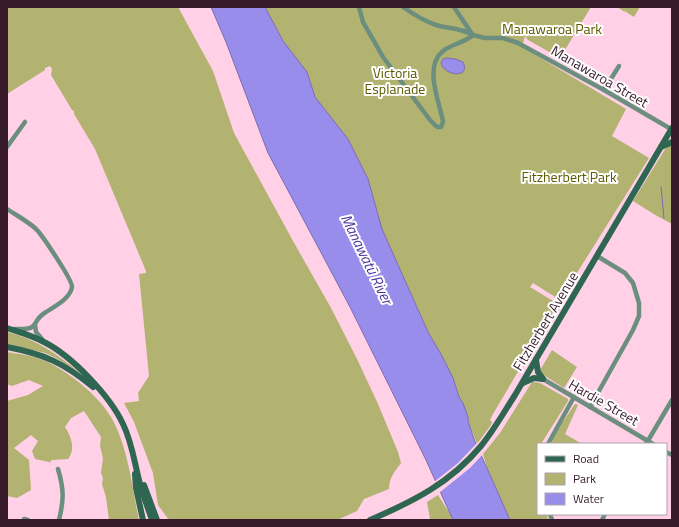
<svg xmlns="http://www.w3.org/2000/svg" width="679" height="527" font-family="'Titillium Web',sans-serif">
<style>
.green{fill:#b2b271}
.water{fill:#988deb;stroke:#7b6bb1}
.pier{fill:#ffd0e6}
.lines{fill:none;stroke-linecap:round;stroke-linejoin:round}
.stream{stroke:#7b6bb1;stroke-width:1}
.minor{stroke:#6b8e7f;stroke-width:4.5}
.secondary{stroke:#2f6652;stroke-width:6}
.labels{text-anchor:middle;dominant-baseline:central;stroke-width:4;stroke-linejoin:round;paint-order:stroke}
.park-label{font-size:14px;fill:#5d5a00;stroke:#fff}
.street-label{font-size:14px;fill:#371b2a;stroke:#fff}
.water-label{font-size:15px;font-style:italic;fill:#4c339e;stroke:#fff}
</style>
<rect width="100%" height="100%" fill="#ffd0e6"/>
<g class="green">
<path d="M7,7H178L213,71L234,133L293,241L331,308L357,359L378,404L398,452L401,463C395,471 389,478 389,489L364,499L357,511L337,520H169L158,505L153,473L134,422L124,403L139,401L138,393L149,376L139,274L146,273V271L95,149L74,114V111L72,110L51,75L52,69L50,66L45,68V70L7,94Z"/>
<polygon points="265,7 591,7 560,58 528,40 525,36 522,47 626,109 612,136 649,158 560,300 533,283 530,287 558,304 493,414 490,420 492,422 491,425 477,444 468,421 468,417 463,403 459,397 453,378 428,332 382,229 368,179 348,139 315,97 307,72 283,41"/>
<polygon points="617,7 640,7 634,17 626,12 626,10 625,12"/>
<polygon points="672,138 672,224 657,216 633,201"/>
<path d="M7,332C36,339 57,354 79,372L56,358L45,353L7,344Z"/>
<polygon points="552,350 577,367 564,388 539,372"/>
<path d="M7,352C18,354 30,355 40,359C52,363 62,370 72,377C87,388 101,401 111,417C128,446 132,487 139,520H109L106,497L102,484L103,478L101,473L103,458L100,446L101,437L84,411L71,418L65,427C71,436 76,449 68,459L52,460L49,463V462L35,459L32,451L38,441L31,435L14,448L29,460L31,490L17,498L7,496V401L28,395L43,386L29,380L12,386L7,384Z"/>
<polygon points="532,382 540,383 568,399 568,401 541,444 538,444 538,514 547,514 548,520 510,520 487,468 483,454 500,433"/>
<polygon points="575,404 578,405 565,434 582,444 551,444 556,432"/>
<polygon points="438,495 452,517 453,520 428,520 430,519 427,502"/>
</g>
<g class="water">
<polygon points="211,7 265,7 283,41 307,72 315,97 348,139 368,179 382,229 428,332 442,356 453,378 459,397 463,403 468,417 468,421 474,439 510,520 453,520 426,460 350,307 268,153 226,42"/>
<path d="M447,58L455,59L463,62C471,79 444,76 441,63L443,59Z"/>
</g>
<polygon class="pier" points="478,442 483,454 470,468 439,493 434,482 458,463"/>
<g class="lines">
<polyline class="stream" points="661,187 664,218"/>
<g class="minor">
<path d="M359,7L363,22L383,57L430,120L437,127H441L443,122C440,103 423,67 443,51C452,44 464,43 473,35L485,38H503L518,43L604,90L671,129"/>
<path d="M403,7C413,14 424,21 436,25C449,29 461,28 473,35"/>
<polyline points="454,7 472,34"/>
<polyline points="604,90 619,66"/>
<polyline points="7,147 25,122"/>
<path d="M7,209C16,215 27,221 35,228C41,233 73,281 72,287C70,299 55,306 46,312C29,322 43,330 15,329"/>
<polyline points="35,325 36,332 42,339"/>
<polyline points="543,379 653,444"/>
<polyline points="590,407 633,330 639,316 639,303 633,283 625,273 597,256"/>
<polyline points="548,444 574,397"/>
<polyline points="646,444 672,400"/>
<polyline points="666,452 672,455"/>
<path d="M58,469C64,489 64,500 59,520"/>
<polyline points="550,514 552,520"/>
<polyline points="24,519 28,520"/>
<polyline points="602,520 605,514"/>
</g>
<g class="secondary">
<polyline points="661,147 672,142"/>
<path d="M7,328C19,332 33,336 44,342C72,356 110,396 123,424C134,446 135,471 143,494C146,503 149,511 152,520"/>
<path d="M7,347C44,354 64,363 93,387"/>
<polyline points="536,360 538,372 543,379"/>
<polyline points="523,383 534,378 543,379"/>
<polyline points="135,474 136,488 143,520"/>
<polyline points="144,485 157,520"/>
<path d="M370,520C414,501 450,483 481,446C494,430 504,412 515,395L672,128"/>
</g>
</g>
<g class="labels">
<g class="park-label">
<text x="552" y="28">Manawaroa Park</text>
<text x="395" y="72">Victoria<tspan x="395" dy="16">Esplanade</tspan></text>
<text x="569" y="176">Fitzherbert Park</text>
</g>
<g class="street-label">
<text transform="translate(600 76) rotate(30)">Manawaroa Street</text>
<text transform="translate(545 321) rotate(-59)">Fitzherbert Avenue</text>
<text transform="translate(604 402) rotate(30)">Hardie Street</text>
</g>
<g class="water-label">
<text transform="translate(367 259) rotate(64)">Manawatū River</text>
</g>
</g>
<rect width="679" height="527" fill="none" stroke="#371b2a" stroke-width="16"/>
<rect x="537" y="443" width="130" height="72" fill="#ffffff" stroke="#afa4aa"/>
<rect x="545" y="456" width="20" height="6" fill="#2f6652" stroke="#afa4aa"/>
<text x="573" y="463" font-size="12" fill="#371b2a">Road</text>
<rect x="545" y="473" width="20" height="12" fill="#b2b271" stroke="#afa4aa"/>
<text x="573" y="483" font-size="12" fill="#371b2a">Park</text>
<rect x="545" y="493" width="20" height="12" fill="#988deb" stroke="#afa4aa"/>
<text x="573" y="503" font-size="12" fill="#371b2a">Water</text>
</svg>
